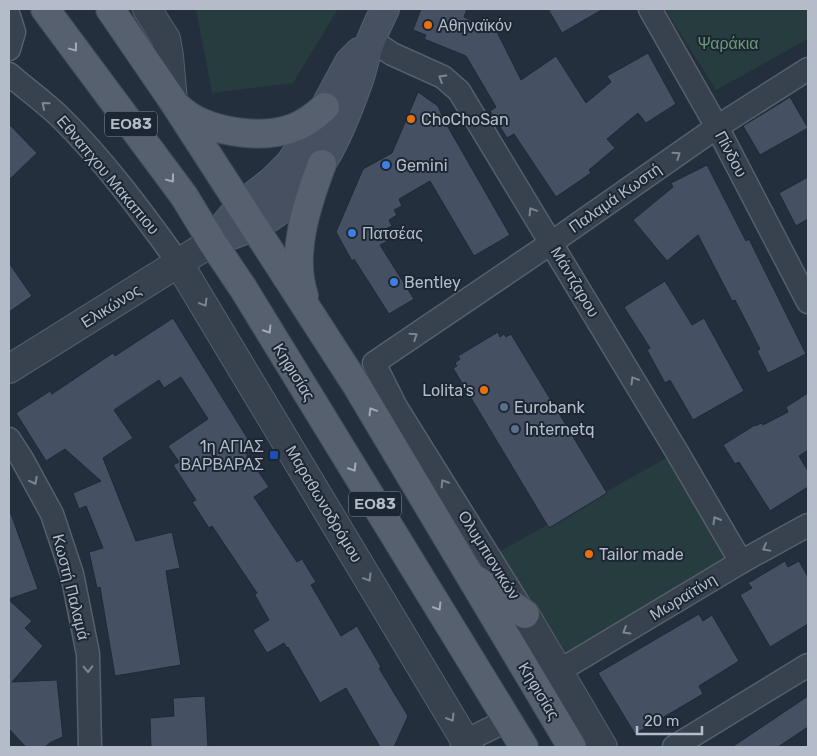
<svg xmlns="http://www.w3.org/2000/svg" width="817" height="756" font-family="Rubik,sans-serif">
<style>
.green{fill:#263c3f}
.building{fill:#455162;stroke:#1f2835}
.lines{fill:none;stroke-linecap:round;stroke-linejoin:round}
.minor-casing{stroke:#565f6c;stroke-width:25}
.tertiary-casing{stroke:#565f6c;stroke-width:30}
.secondary-casing{stroke:#565f6c;stroke-width:30}
.primary-casing{stroke:#414a57;stroke-width:30}
.minor{stroke:#38414e;stroke-width:22}
.tertiary{stroke:#38414e;stroke-width:28}
.secondary{stroke:#465061;stroke-width:28}
.primary{stroke:#56606e;stroke-width:28}
.oneway{stroke:#a1aab7}
.oneway2{stroke:#7c8592}
.food-dot{fill:#e8710a;stroke:#1d2633;stroke-width:2}
.shop-dot{fill:#3f7fe0;stroke:#1d2633;stroke-width:2}
.service-dot{fill:#5c6f8a;stroke:#1d2633;stroke-width:2}
.transit-dot{fill:#1a4fb4;stroke:#1d2633;stroke-width:2}
.labels{text-anchor:middle;dominant-baseline:central;stroke-width:4;stroke-linejoin:round;paint-order:stroke}
.shield{fill:#1d2633;stroke:#878f9c;stroke-width:1}
.shield-label{font-size:15px;font-weight:bold;fill:#b4bcc9}
.poi-label{font-size:16px;fill:#b4bcc9;stroke:#1d2633;text-anchor:start}
.park-label{font-size:16px;fill:#6b9a76;stroke:#1d2633}
.street-label{font-size:16px;fill:#b4bcc9;stroke:#1d2633}
</style>
<rect width="100%" height="100%" fill="#242f3e"/>
<g class="green">
<polygon points="196,9 338,9 293,83 212,93"/>
<polygon points="665,9 808,9 808,39 716,90"/>
<polygon points="677,452 741,562 559,671 499,552"/>
</g>
<g class="building">
<polygon points="421,9 467,9 464,17 497,32 521,80 556,56 586,103 611,82 607,76 648,53 676,104 646,123 638,113 607,139 615,148 589,170 591,173 556,197 514,134 507,138 490,111 496,107 466,56 424,39 426,35 413,30"/>
<polygon points="548,9 603,9 562,33"/>
<polygon points="418,92 438,106 444,120 510,235 474,256 430,181 399,199 402,206 394,210 397,215 389,220 392,226 385,229 390,240 380,245 414,299 389,314 354,259 352,261 336,232 363,169 392,153"/>
<polygon points="790,97 808,128 760,155 743,126"/>
<polygon points="9,124 37,153 9,180"/>
<polygon points="707,165 746,241 749,239 806,354 768,373 757,351 760,349 735,300 732,301 698,235 667,261 633,220 673,187 671,183"/>
<polygon points="808,177 808,219 796,226 779,193"/>
<polygon points="9,263 32,296 9,312"/>
<polygon points="665,281 692,325 704,318 744,391 693,420 670,380 665,383 647,350 650,348 624,307"/>
<polygon points="173,318 251,444 243,449 269,487 254,497 297,562 302,559 316,582 311,585 341,636 357,626 381,667 379,668 408,716 394,747 380,747 346,688 320,703 288,647 287,648 284,643 267,653 255,634 253,630 269,620 255,595 257,593 212,526 209,528 192,502 196,500 173,465 179,462 168,446 208,419 181,377 164,388 159,380 114,410 133,438 103,458 136,541 172,532 180,568 166,571 181,665 115,676 100,587 97,588 89,552 103,548 86,506 79,509 73,493 101,481 65,449 46,461 16,413 50,391 52,394 113,353 115,356"/>
<polygon points="498,332 500,337 504,334 506,337 511,334 607,493 549,528 453,368 457,366 455,363 460,359 458,356"/>
<polygon points="808,393 808,450 799,456 808,471 808,487 770,511 739,462 735,464 723,445 755,425 756,426 761,423 763,425 788,412 786,407"/>
<polygon points="9,514 11,514 38,589 9,599"/>
<polygon points="785,561 788,567 799,561 808,577 808,624 770,647 740,595 752,588 748,583"/>
<polygon points="9,600 32,621 25,628 43,646 12,682 57,680 63,737 51,742 45,747 26,747 9,729"/>
<polygon points="699,614 703,621 712,615 739,661 699,686 703,694 635,734 598,673"/>
<polygon points="205,696 208,747 151,747 150,718 174,716 173,698"/>
<polygon points="808,696 808,727 778,747 732,747"/>
</g>
<g class="lines">
<g class="minor-casing">
<g id="minor">
<polyline points="650,9 717,127 808,302"/>
<polyline points="9,16 14,32 9,49"/>
<polyline points="371,40 392,54 443,77 459,91 677,452 741,562"/>
<path d="M9,74C25,88 43,101 59,116C104,160 142,212 178,262"/>
<polyline points="9,439 22,459 52,514 72,574 88,654 90,747"/>
<polyline points="523,611 396,407 374,363 551,243 717,127 808,69"/>
<polyline points="559,671 741,562 808,525"/>
<polyline points="462,747 465,741 508,720"/>
<polyline points="674,747 808,665"/>
</g>
</g>
<g class="tertiary-casing">
<g id="tertiary">
<polyline points="147,9 166,39 169,56 173,101"/>
<polyline points="178,262 469,747"/>
<polyline points="9,369 212,242"/>
<polyline points="525,614 603,747"/>
</g>
</g>
<g class="secondary-casing">
<g id="secondary">
<polyline points="226,223 241,205 272,181 290,163 314,127 349,62 359,52"/>
<path d="M212,242C233,234 256,228 275,214C321,181 342,129 360,77C364,65 366,52 371,40C375,30 380,19 385,9"/>
</g>
</g>
<g class="primary-casing">
<g id="primary">
<polyline points="45,9 184,196 212,242 243,288 524,747"/>
<polyline points="110,9 173,101 357,386 572,747"/>
<path d="M179,108C205,132 260,140 293,128C305,124 315,116 325,107"/>
<path d="M304,296C290,254 307,204 322,164"/>
<polyline points="477,580 525,614"/>
</g>
</g>
<use href="#minor" class="minor"/>
<use href="#tertiary" class="tertiary"/>
<use href="#secondary" class="secondary"/>
<use href="#primary" class="primary"/>
</g>
<defs><path id="oneway-chevron" d="M-2-3.5L2.5 0L-2 3.5" fill="none" stroke-width="1.6" stroke-linecap="round" stroke-linejoin="round" transform="scale(1.25)"/></defs>
<g class="oneway">
<use href="#oneway-chevron" transform="translate(74 48) rotate(53)"/>
<use href="#oneway-chevron" transform="translate(171 179) rotate(53)"/>
<use href="#oneway-chevron" transform="translate(268 330) rotate(58)"/>
<use href="#oneway-chevron" transform="translate(372 411) rotate(-121)"/>
<use href="#oneway-chevron" transform="translate(353 468) rotate(58)"/>
<use href="#oneway-chevron" transform="translate(438 607) rotate(58)"/>
</g>
<g class="oneway2">
<use href="#oneway-chevron" transform="translate(442 78) rotate(-149)"/>
<use href="#oneway-chevron" transform="translate(45 105) rotate(-140)"/>
<use href="#oneway-chevron" transform="translate(677 155) rotate(-35)"/>
<use href="#oneway-chevron" transform="translate(532 211) rotate(-121)"/>
<use href="#oneway-chevron" transform="translate(204 303) rotate(59)"/>
<use href="#oneway-chevron" transform="translate(414 336) rotate(-34)"/>
<use href="#oneway-chevron" transform="translate(634 380) rotate(-121)"/>
<use href="#oneway-chevron" transform="translate(34 481) rotate(62)"/>
<use href="#oneway-chevron" transform="translate(444 483) rotate(-122)"/>
<use href="#oneway-chevron" transform="translate(716 520) rotate(-120)"/>
<use href="#oneway-chevron" transform="translate(766 548) rotate(151)"/>
<use href="#oneway-chevron" transform="translate(368 578) rotate(59)"/>
<use href="#oneway-chevron" transform="translate(626 631) rotate(149)"/>
<use href="#oneway-chevron" transform="translate(88 669) rotate(89)"/>
<use href="#oneway-chevron" transform="translate(451 718) rotate(59)"/>
</g>
<g class="food-dot">
<circle cx="428" cy="25" r="5"/>
<circle cx="411" cy="119" r="5"/>
<circle cx="484" cy="390" r="5"/>
<circle cx="589" cy="554" r="5"/>
</g>
<g class="shop-dot">
<circle cx="386" cy="165" r="5"/>
<circle cx="352" cy="233" r="5"/>
<circle cx="394" cy="282" r="5"/>
</g>
<g class="service-dot">
<circle cx="504" cy="407" r="5"/>
<circle cx="515" cy="429" r="5"/>
</g>
<rect class="transit-dot" x="269" y="450" width="10" height="10" rx="2.5"/>
<g class="labels">
<g class="shield">
<rect x="105" y="111.5" width="52" height="25" rx="4"/>
<rect x="349" y="491.5" width="52" height="25" rx="4"/>
</g>
<g class="shield-label">
<text x="131" y="124">ΕΟ83</text>
<text x="375" y="504">ΕΟ83</text>
</g>
<g class="poi-label">
<text x="438" y="25">Αθηναϊκόν</text>
<text x="421" y="119">ChoChoSan</text>
<text x="396" y="165">Gemini</text>
<text x="362" y="233">Πατσέας</text>
<text x="404" y="282">Bentley</text>
<text x="474" y="390" text-anchor="end">Lolita's</text>
<text x="514" y="407">Eurobank</text>
<text x="525" y="429">Internetq</text>
<text x="264" y="446" text-anchor="end">1η ΑΓΙΑΣ<tspan x="264" dy="18">ΒΑΡΒΑΡΑΣ</tspan></text>
<text x="599" y="554">Tailor made</text>
</g>
<g class="park-label">
<text x="728" y="43">Ψαράκια</text>
</g>
<g class="street-label">
<text transform="translate(731 154) rotate(62)">Πίνδου</text>
<text transform="translate(108 175) rotate(50)">Εθναπχου Μακαπιου</text>
<text transform="translate(615 198) rotate(-35)">Παλαμά Κωστή</text>
<text transform="translate(575 282) rotate(59)">Μάντζαρου</text>
<text transform="translate(111 306) rotate(-32)">Ελικώνος</text>
<text transform="translate(294 372) rotate(58)">Κηφισίας</text>
<text transform="translate(324 504) rotate(59)">Μαραθωνοδρόμου</text>
<text transform="translate(489 555) rotate(58)">Ολυμπιονικών</text>
<text transform="translate(71 587) rotate(76)">Κωστή Παλαμά</text>
<text transform="translate(683 597) rotate(-31)">Μωραϊτίνη</text>
<text transform="translate(539 691) rotate(59)">Κηφισίας</text>
</g>
</g>
<rect width="817" height="756" fill="none" stroke="#b4bcc9" stroke-width="20"/>
<path d="M637 726v8h65v-8" fill="none" stroke="#b4bcc9" stroke-width="2.5"/>
<text x="644" y="726" font-size="15" fill="#b4bcc9" stroke="#1d2633" stroke-width="4" paint-order="stroke">20 m</text>
</svg>
